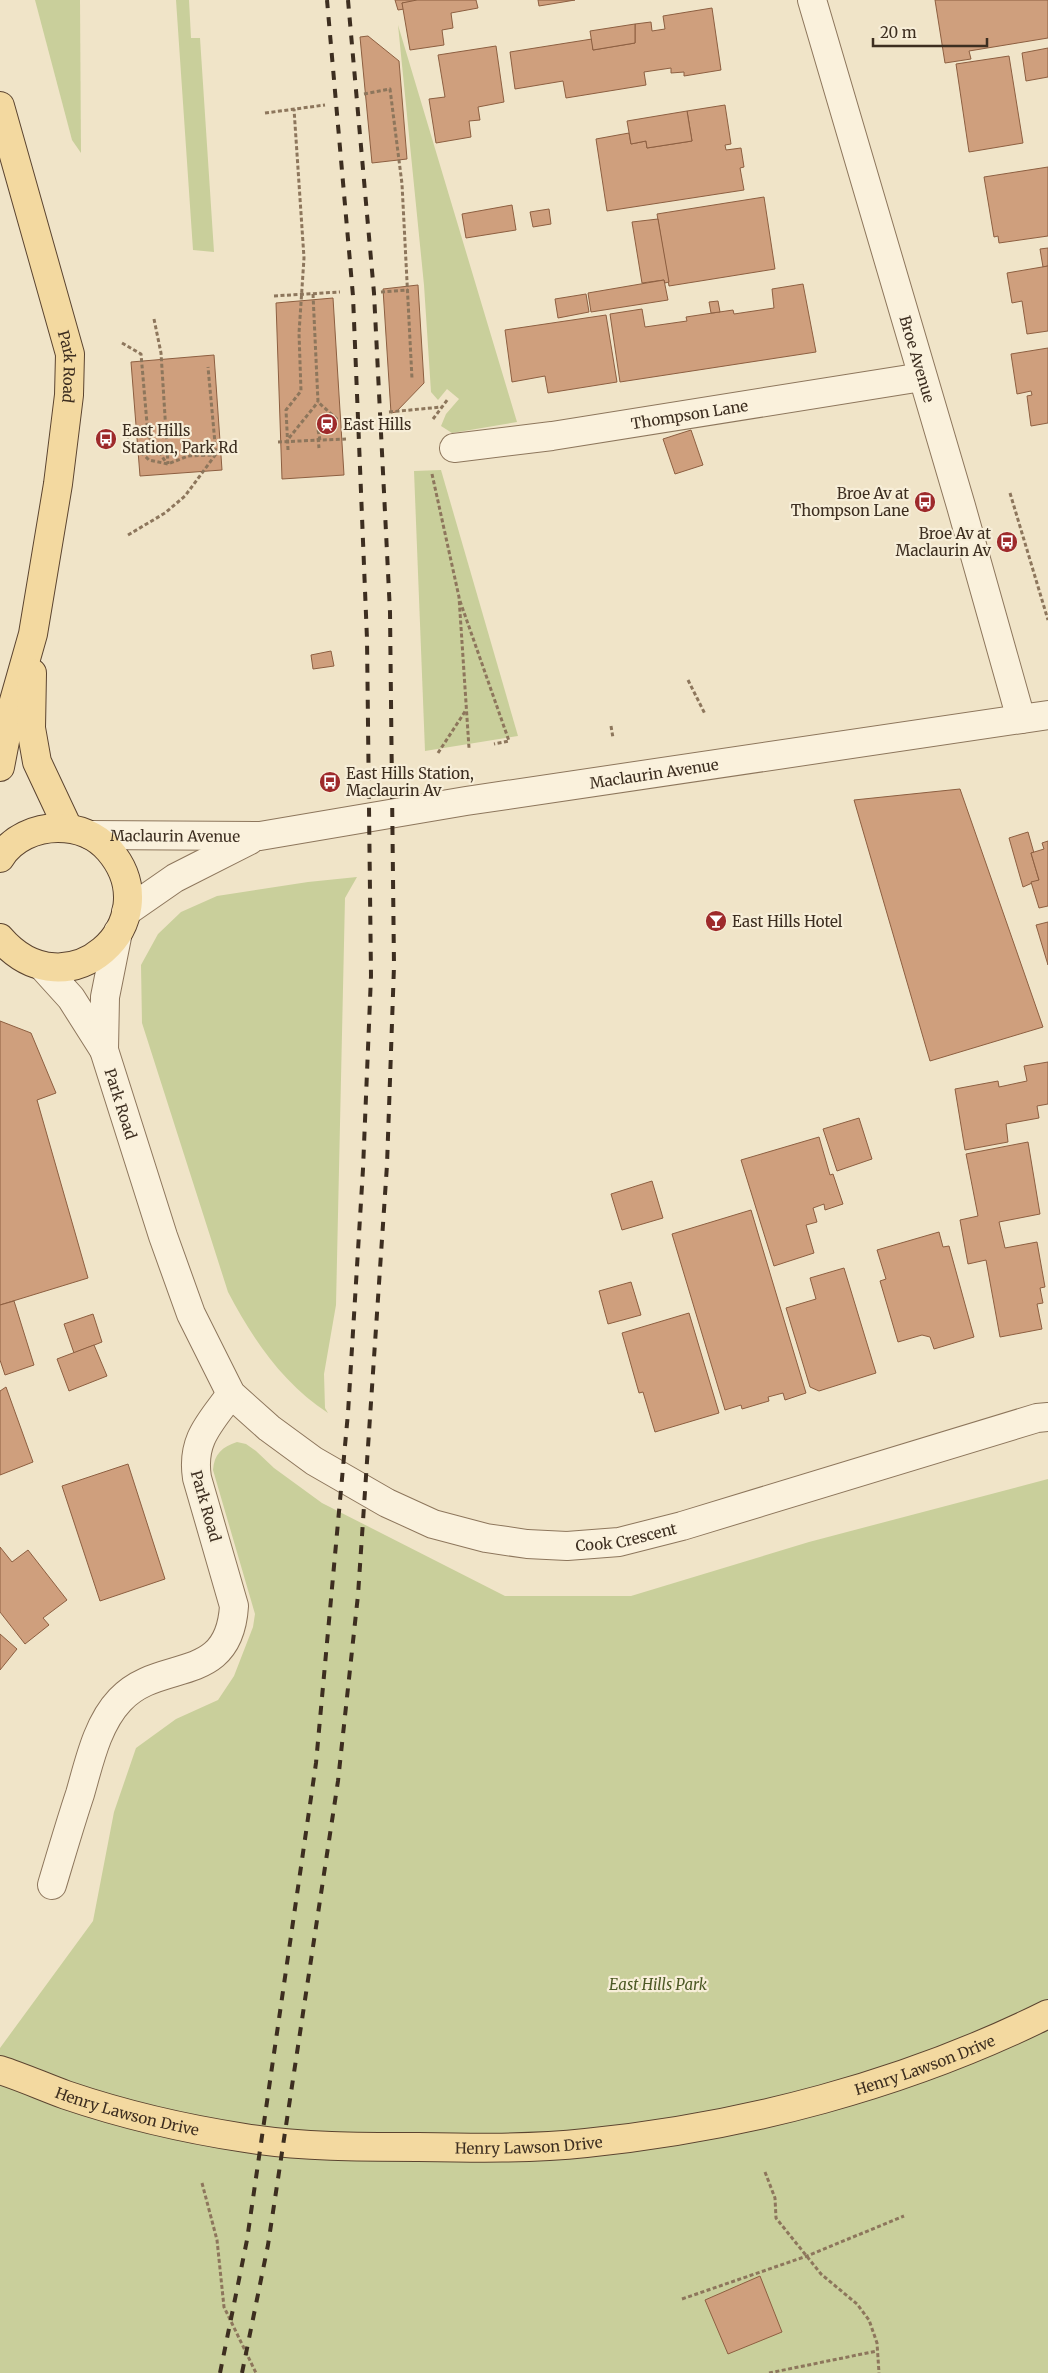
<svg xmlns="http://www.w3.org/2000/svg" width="1048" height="2373" font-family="Merriweather,serif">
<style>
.green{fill:#c9cf9b}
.building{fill:#cf9f7d;stroke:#8d5f41}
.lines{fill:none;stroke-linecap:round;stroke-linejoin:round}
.minor-casing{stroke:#8d765c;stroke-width:30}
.major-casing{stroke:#5b4430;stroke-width:30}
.path{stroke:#8d765c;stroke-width:3;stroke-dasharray:4 2.5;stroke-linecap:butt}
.minor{stroke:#faf1dc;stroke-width:28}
.major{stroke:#f3d9a0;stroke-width:28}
.rail{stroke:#3d2e20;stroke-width:4;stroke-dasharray:9 9;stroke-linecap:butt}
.labels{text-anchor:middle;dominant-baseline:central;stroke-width:4.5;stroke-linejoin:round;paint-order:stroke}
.street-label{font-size:15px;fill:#3d2e20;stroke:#f7eed8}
.poi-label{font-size:15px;fill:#3d2e20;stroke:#f7eed8;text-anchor:start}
.park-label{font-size:15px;font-style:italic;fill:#4d5a26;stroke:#f7eed8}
</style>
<rect width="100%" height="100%" fill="#f0e4c8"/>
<g class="green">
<polygon points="35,0 80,0 81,153 72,140"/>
<polygon points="176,0 189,0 191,38 200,38 214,252 193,250"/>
<polygon points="398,25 517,422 452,433 441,426 446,414 459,399 447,389 438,400 431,392 424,285"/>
<polygon points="441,470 518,736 425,751 414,471"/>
<path d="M357,877L345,898L336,1305L324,1374L325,1408L328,1413C283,1384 252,1338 228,1292L142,1023L141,965L158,934L181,912L217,896L308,882Z"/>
<path d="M237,1442L246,1444L256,1451L274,1468L322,1503L505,1596H631L809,1542L1048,1479V2373H0V2048L93,1921L114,1812L136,1748L176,1719L218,1700L234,1676L253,1627L255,1614L213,1470C214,1454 222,1447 237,1442Z"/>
</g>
<g class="building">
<polygon points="395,0 417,0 417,1 402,3 404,9 398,10"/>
<polygon points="417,0 476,0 478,8 451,13 453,28 442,30 444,45 410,50 402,3"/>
<polygon points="538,0 575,0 539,6"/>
<polygon points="935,0 1048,0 1048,38 969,51 971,59 945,63"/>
<polygon points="712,8 721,70 684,76 684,72 671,73 671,68 644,72 646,85 566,98 563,81 515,89 510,52 592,39 593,50 635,43 635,24 651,22 652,31 665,29 663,16"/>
<polygon points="635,24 635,43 593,50 590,31"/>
<polygon points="368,36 399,61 407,159 372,163 360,37"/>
<polygon points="496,46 504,102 478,107 480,120 469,121 471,137 436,143 429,99 445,97 438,55"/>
<polygon points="1048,48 1048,77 1026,81 1022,53"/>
<polygon points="1009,56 1023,143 969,152 956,64"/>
<polygon points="725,105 731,144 725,145 726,150 741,148 744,167 740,168 744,190 607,211 596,139 629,133 631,144 646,141 647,148 692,141 687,111"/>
<polygon points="687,111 692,141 647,148 646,141 631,144 627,121"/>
<polygon points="1048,167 1048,236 999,243 998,236 994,237 984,177"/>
<polygon points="764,197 775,269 669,286 657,214"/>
<polygon points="512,205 516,230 466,238 462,214"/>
<polygon points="549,209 551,224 533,227 530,212"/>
<polygon points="658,219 669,282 665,283 664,280 642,283 632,222"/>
<polygon points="1048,248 1048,266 1043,267 1040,249"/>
<polygon points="1048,266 1048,331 1027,334 1022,301 1012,303 1007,273"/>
<polygon points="664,280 668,300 591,312 588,293"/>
<polygon points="803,284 816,352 620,382 610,314 642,309 645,327 687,321 686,317 733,310 734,314 774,308 772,289"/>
<polygon points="418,285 424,383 396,412 391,413 383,289"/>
<polygon points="586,294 589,312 558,318 555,299"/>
<polygon points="333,298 344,475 282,479 276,303"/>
<polygon points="718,301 720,312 711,313 709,302"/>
<polygon points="606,315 617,382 548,393 545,376 512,382 505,330"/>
<polygon points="1048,348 1048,423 1031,426 1027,396 1032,395 1031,391 1017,394 1011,354"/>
<polygon points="214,355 222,470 140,476 131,362"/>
<polygon points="691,430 703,465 675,474 663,439"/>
<polygon points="331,651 334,666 313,669 311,655"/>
<polygon points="960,789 1043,1027 930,1061 854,800"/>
<polygon points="1028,832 1034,853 1031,853 1039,880 1023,887 1009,838"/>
<polygon points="1048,841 1048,906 1039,908 1031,882 1039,880 1031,853 1044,849 1042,843"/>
<polygon points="1048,922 1048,965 1036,925"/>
<polygon points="0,1021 31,1033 56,1093 37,1100 88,1278 0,1305"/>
<polygon points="1048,1062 1048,1104 1037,1106 1039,1118 1006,1124 1008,1142 965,1150 955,1089 998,1081 999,1087 1027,1081 1024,1066"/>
<polygon points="859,1118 872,1159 837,1171 823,1129"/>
<polygon points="819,1137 830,1175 833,1174 843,1204 825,1210 824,1204 813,1208 817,1222 806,1225 814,1253 774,1266 741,1160"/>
<polygon points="1028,1142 1040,1214 999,1222 1005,1248 1037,1242 1045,1287 1040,1288 1043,1303 1037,1304 1042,1329 1000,1337 986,1260 968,1264 960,1220 978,1216 966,1154"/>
<polygon points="652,1181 663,1218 622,1230 611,1194"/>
<polygon points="751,1210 806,1393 785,1400 783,1393 768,1397 769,1401 742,1409 741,1405 725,1410 672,1234"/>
<polygon points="939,1232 943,1247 949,1246 974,1337 934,1349 930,1337 922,1335 898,1342 880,1281 886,1279 877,1250"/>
<polygon points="844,1268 876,1373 819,1391 810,1387 786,1308 816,1299 810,1278"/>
<polygon points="631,1282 641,1315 608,1324 599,1291"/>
<polygon points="14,1301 34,1365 5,1375 0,1360 0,1305"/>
<polygon points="689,1313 719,1413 655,1432 643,1392 639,1393 622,1333"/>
<polygon points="93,1314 102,1342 74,1353 64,1324"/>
<polygon points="94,1345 107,1376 69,1391 57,1359"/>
<polygon points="6,1387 33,1462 0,1475 0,1391"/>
<polygon points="128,1464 165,1579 100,1601 62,1486"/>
<polygon points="0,1547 12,1562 28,1550 67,1600 43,1618 49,1625 25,1644 0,1612"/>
<polygon points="0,1634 17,1649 0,1670"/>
<polygon points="760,2276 782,2332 728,2354 705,2300"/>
</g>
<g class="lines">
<g class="minor-casing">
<g id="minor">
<path id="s1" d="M812,0L961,506L1021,719"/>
<path id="s2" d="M454,448L552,436L922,377"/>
<path id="s3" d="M90,835L260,836L466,801L1048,715"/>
<polyline points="126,912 175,878 250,840"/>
<path id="s4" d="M42,966L71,998L104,1050L163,1236L191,1314L231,1394L269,1428L314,1461L387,1503L433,1524L486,1538L527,1544L567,1546L619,1542L682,1526L1037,1418L1048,1417"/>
<polyline points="104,1050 105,997 118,932"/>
<path d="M52,1885C61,1855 70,1824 80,1794C89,1763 97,1724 120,1700C160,1657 229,1687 234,1606L197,1478C191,1440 210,1423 231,1394"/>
</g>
</g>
<g class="major-casing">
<g id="major">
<path id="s5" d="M0,106L70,354L69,395L58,484L33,634L10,715L0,767"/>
<polyline points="32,673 31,728 37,762 68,828"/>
<path d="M0,858C12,838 36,828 58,828C77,828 96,835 109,850C171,922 67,1016 0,938"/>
<path id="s6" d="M0,2070C22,2077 44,2087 66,2095C122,2114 186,2129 245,2138C302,2147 360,2147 418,2147C474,2148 530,2149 586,2143C744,2127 905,2085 1048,2014"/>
</g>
</g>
<g class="path">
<polyline points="364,94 390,89 402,184 412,379"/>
<polyline points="265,113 325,105"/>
<polyline points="381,292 408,290"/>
<polyline points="313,294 318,402 339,421"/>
<polyline points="274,296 340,292"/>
<polyline points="154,319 161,353 168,464"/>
<polyline points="122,343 141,354 148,435 167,464"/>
<polyline points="389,412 441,407"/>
<polyline points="433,419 448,399"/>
<polyline points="318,430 320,440 346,439"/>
<polyline points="289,438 318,402"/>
<polyline points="318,438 319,448"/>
<polyline points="127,439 149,460 168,464 188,456 215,455"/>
<polyline points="278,442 320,440"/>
<polyline points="288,450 286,410 301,391 299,333 304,258 294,109"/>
<polyline points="432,474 459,597 469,748"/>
<polyline points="1010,493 1048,620"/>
<polyline points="128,535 165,513 185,496 216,454 208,367"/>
<polyline points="460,601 509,741 494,744"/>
<polyline points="688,680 705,714"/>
<polyline points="611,726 613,738"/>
<polyline points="438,753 466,710"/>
<polyline points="765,2172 775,2198 776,2218 821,2274 857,2304 869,2320 877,2343 879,2373"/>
<polyline points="202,2183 217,2240 224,2307 256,2373"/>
<polyline points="682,2299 807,2256 904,2216"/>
<polyline points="769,2373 877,2351"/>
</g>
<use href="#minor" class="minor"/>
<use href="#major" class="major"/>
<g class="rail">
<polyline points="220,2373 247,2240 316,1763 348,1413 363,1169 371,976 367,639 353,296 327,0"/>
<polyline points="242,2373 268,2245 338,1781 358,1595 387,1165 394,966 390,612 374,293 348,0"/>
</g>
</g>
<defs>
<g id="station-disc" transform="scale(1.125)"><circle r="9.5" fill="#9e2a2b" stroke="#f7eed8"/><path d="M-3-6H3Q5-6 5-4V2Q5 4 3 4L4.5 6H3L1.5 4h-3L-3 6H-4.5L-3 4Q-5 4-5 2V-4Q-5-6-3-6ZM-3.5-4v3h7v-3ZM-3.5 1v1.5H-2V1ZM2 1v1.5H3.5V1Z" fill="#fff"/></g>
<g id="bus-disc" transform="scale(1.125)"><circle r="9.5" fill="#9e2a2b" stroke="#f7eed8"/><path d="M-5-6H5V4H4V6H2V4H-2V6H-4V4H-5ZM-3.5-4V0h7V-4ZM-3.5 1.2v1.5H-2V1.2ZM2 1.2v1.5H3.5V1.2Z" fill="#fff"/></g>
<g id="bar-disc" transform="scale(1.125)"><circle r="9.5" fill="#9e2a2b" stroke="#f7eed8"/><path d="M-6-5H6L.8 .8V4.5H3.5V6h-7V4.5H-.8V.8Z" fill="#fff"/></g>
</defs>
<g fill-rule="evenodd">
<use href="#station-disc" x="327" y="424"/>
<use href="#bus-disc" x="106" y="439"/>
<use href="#bus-disc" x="925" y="502"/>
<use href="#bus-disc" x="1007" y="542"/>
<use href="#bus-disc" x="330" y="782"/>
<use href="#bar-disc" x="716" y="921"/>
</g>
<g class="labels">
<g class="street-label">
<text stroke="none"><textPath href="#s1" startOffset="374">Broe Avenue</textPath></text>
<text stroke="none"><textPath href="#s5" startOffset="270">Park Road</textPath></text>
<text stroke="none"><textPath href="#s2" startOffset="238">Thompson Lane</textPath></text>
<text stroke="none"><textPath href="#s3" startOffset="569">Maclaurin Avenue</textPath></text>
<text stroke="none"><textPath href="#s3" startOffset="85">Maclaurin Avenue</textPath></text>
<text stroke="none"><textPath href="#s4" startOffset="161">Park Road</textPath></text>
<text transform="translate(206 1506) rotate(74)">Park Road</text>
<text stroke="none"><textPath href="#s4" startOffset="910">Cook Crescent</textPath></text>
<text stroke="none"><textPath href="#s6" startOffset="945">Henry Lawson Drive</textPath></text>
<text stroke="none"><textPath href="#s6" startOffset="134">Henry Lawson Drive</textPath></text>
<text stroke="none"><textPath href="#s6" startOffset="539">Henry Lawson Drive</textPath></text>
</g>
<g class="poi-label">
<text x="343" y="424">East Hills</text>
<text x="122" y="430">East Hills<tspan x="122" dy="17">Station, Park Rd</tspan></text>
<text x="909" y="493" text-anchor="end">Broe Av at<tspan x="909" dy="17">Thompson Lane</tspan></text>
<text x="991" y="533" text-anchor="end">Broe Av at<tspan x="991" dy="17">Maclaurin Av</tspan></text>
<text x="346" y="773">East Hills Station,<tspan x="346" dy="17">Maclaurin Av</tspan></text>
<text x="732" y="921">East Hills Hotel</text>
</g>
<g class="park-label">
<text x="658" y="1984">East Hills Park</text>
</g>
</g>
<path d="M873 38v8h114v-8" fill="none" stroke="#3d2e20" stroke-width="2.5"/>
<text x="880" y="38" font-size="15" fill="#3d2e20" stroke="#f7eed8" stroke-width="4" paint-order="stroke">20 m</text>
</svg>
